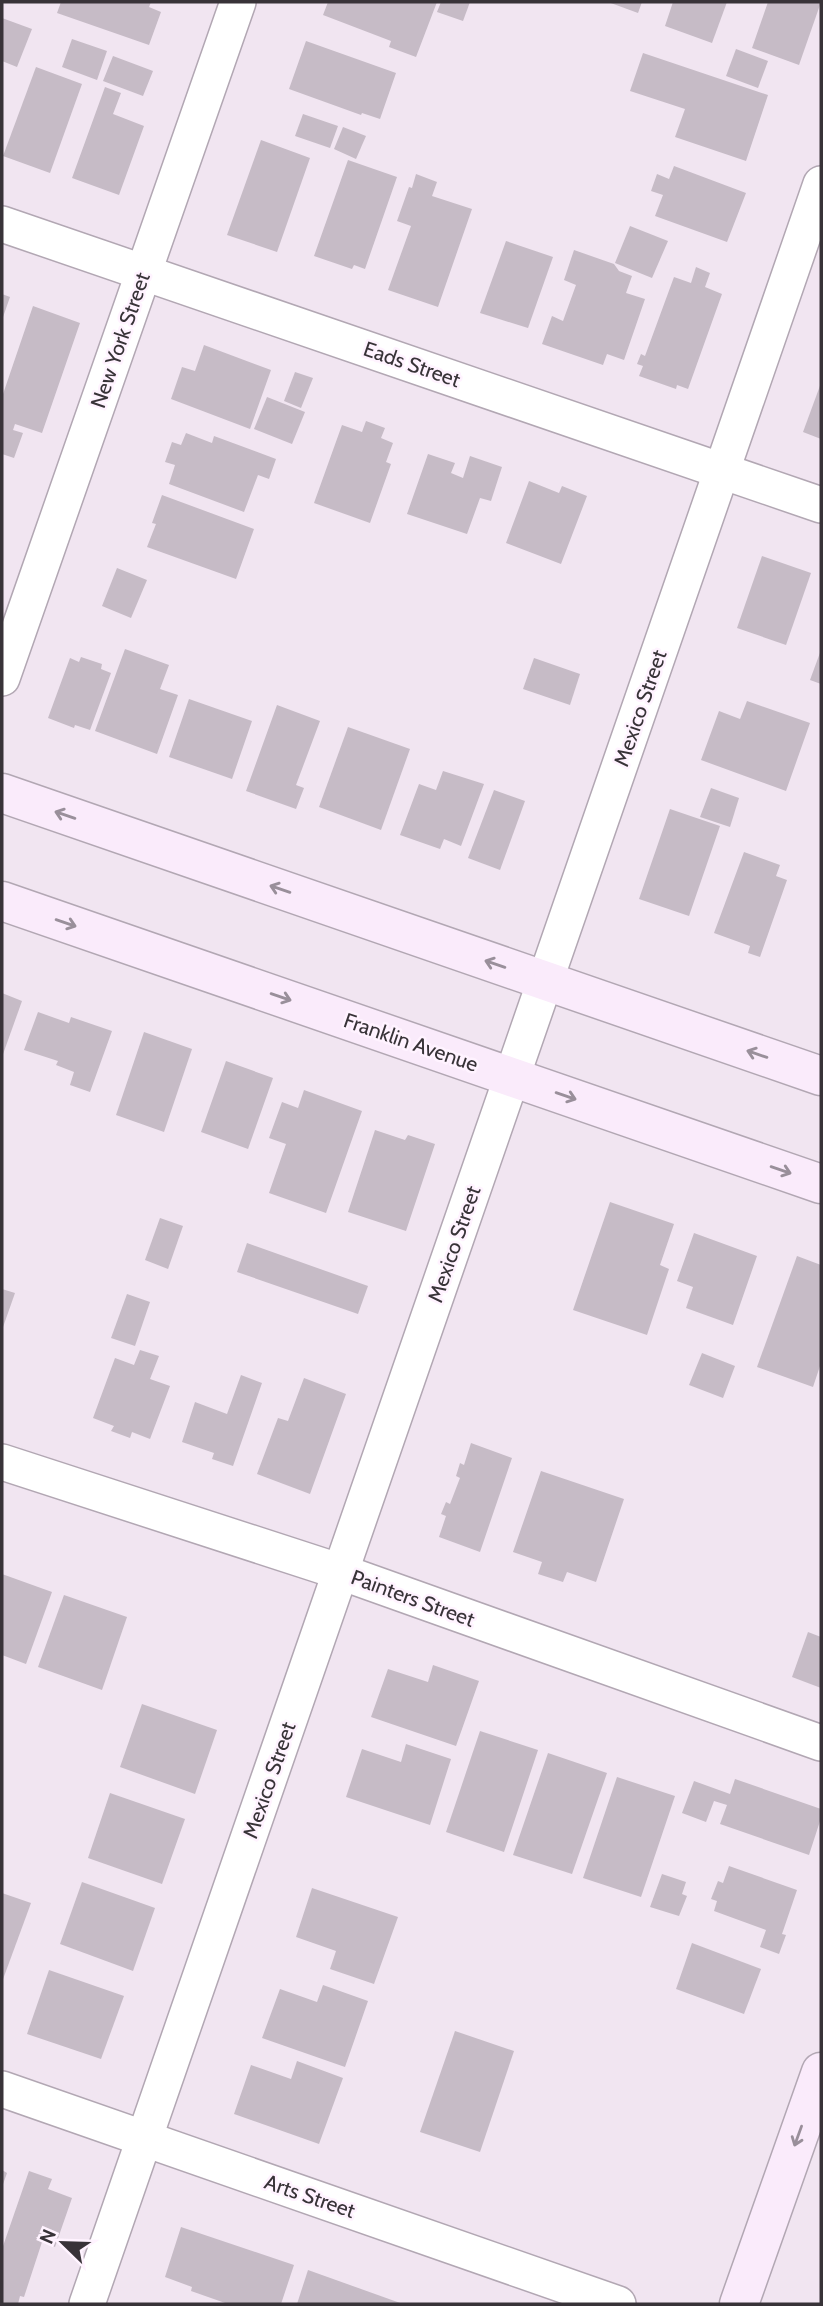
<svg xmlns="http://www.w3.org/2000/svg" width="823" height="2306" font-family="Cabin,sans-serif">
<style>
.building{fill:#c6bbc6}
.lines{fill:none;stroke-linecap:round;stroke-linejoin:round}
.street-casing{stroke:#b2a7b3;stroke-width:38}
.secondary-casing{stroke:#b2a7b3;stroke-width:41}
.street{stroke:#fff;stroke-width:35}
.secondary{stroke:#faebfb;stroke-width:38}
.oneway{stroke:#998f9a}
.labels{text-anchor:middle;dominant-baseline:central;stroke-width:5;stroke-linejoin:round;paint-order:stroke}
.street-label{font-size:21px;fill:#383338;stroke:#fff3ff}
</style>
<rect width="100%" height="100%" fill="#f1e5f1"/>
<g class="building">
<polygon points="61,2 151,2 149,7 161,12 149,45 57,13"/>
<polygon points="328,2 437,2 416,57 389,47 391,41 323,15"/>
<polygon points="441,2 470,2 463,21 437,12"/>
<polygon points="608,2 642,2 638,13"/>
<polygon points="673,2 727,2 712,43 665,26"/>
<polygon points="768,2 821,2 799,65 752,48"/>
<polygon points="2,18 32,29 17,67 2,61"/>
<polygon points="72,39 107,51 97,80 62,67"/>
<polygon points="306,41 396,73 380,119 362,113 361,115 289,89"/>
<polygon points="736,49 768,61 758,88 726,76"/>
<polygon points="643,53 768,95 746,161 675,137 685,109 630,91"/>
<polygon points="113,56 153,71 143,96 103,81"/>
<polygon points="36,67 82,84 50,173 3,156"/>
<polygon points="105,87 121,93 113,114 144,126 119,195 72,178"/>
<polygon points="303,114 338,126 330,148 295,136"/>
<polygon points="343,127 366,136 356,159 334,149"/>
<polygon points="261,140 310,158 277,252 227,235"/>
<polygon points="348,160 397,177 365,269 354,265 352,269 314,256"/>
<polygon points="674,166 746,193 727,242 655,216 663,195 651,191 657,174 669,179"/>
<polygon points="416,174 437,182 432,196 472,209 438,307 388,290 411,226 397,221 409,187 412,188"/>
<polygon points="630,226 668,241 652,278 615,263"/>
<polygon points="506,241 553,257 528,328 480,313"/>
<polygon points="574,250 614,264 619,271 632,276 626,293 645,299 624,360 607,354 603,365 542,344 552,316 563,321 576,285 564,280"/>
<polygon points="696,267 710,273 705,287 722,294 688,389 677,385 676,389 639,376 643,366 637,364 641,354 645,356 674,277 691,283"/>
<polygon points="2,294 10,297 2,320"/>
<polygon points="33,306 80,323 42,433 15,424 13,430 23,433 14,458 2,454 2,397"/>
<polygon points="204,345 271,370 250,429 171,399 182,367 195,371"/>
<polygon points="295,372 313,378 301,408 284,401"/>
<polygon points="821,383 821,439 803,432"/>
<polygon points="267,397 305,412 292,444 254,429"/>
<polygon points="366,421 385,428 381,438 393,443 386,462 391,464 370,523 314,503 342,425 362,432"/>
<polygon points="186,433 212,443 214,436 276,459 269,479 258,475 244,512 169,484 175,465 165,462 172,442 181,445"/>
<polygon points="428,454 455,463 451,473 463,478 470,456 502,467 491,501 480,498 467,534 407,514"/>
<polygon points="529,481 559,493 562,486 587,496 561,564 506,543"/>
<polygon points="162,495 254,529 236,579 147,547 156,524 152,523"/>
<polygon points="762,556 811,573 786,645 737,628"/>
<polygon points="117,568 147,580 131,618 102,606"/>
<polygon points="125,649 169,665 160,689 178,695 157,754 95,731"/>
<polygon points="821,650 821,684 810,680"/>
<polygon points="81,657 102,664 101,669 111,673 90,730 75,725 74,728 48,718 70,658 79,662"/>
<polygon points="534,658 580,674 570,705 523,689"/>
<polygon points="189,699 252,721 232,779 169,757"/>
<polygon points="747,701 810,723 786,791 701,760 719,711 740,719"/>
<polygon points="277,705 320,721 296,785 304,788 296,809 246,791"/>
<polygon points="348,727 410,749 381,830 319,807"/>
<polygon points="443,771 484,784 461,846 444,839 440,849 400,835 419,784 436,790"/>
<polygon points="711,788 739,798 730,827 700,817"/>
<polygon points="494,790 525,801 500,870 468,858"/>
<polygon points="670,809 720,826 689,916 639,899"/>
<polygon points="744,852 780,865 776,876 787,880 760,957 748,953 750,946 714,933"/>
<polygon points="2,993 22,1001 2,1057"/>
<polygon points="38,1012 69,1023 71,1017 112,1031 90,1092 70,1085 74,1072 56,1065 58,1061 24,1050"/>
<polygon points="144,1032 192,1049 164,1132 116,1115"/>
<polygon points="226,1061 273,1078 248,1149 201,1132"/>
<polygon points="304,1090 362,1111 326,1213 269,1193 286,1144 269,1138 282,1102 298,1108"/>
<polygon points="375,1130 405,1140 408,1135 435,1144 406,1231 348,1212"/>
<polygon points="610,1202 674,1224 660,1265 669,1269 647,1335 573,1310"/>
<polygon points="160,1218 183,1226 168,1269 145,1260"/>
<polygon points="694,1233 757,1256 733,1325 686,1308 693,1287 677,1281"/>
<polygon points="247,1243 368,1286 358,1314 237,1272"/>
<polygon points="797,1256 821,1265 821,1363 813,1387 757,1367"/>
<polygon points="2,1289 15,1293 2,1330"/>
<polygon points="127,1294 150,1302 135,1346 111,1338"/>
<polygon points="140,1350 159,1356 150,1379 170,1386 150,1439 132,1432 130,1438 111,1431 114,1426 93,1418 115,1358 134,1365"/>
<polygon points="702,1353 735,1366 723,1398 689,1385"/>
<polygon points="241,1375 262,1383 233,1466 212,1459 214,1453 182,1442 195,1402 227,1414"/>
<polygon points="304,1378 346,1394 310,1494 257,1474 278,1418 288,1421"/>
<polygon points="471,1443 512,1458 480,1552 439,1537 446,1516 441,1514 446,1502 450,1504 460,1478 456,1476 460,1463 464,1465"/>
<polygon points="541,1471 624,1499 596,1582 567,1572 563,1582 538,1574 542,1562 513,1552"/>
<polygon points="2,1574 52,1592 26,1664 2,1655"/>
<polygon points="64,1595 127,1617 102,1690 38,1667"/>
<polygon points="808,1632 821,1637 821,1688 792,1677"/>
<polygon points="433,1665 479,1681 456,1746 371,1717 388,1669 428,1682"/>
<polygon points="142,1704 217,1730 195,1794 120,1767"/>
<polygon points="480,1731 538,1750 504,1852 446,1832"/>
<polygon points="406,1744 451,1759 430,1825 346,1797 362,1749 401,1762"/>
<polygon points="548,1753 607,1773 572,1874 513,1855"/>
<polygon points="617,1777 675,1796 641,1897 583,1878"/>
<polygon points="735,1779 821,1809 821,1818 809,1855 720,1824 727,1805 714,1801 706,1822 682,1813 694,1781 730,1794"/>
<polygon points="110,1793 185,1819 162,1884 88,1858"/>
<polygon points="729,1866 797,1890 782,1934 786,1935 779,1954 760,1947 766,1930 714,1911 717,1901 711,1899 718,1881 723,1883"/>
<polygon points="662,1874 686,1882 682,1894 687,1896 679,1916 650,1907"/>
<polygon points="82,1882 155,1908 133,1971 60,1944"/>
<polygon points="312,1888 398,1917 374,1984 330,1969 336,1951 296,1937"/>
<polygon points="2,1893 31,1903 2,1982"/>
<polygon points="692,1943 761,1969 744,2014 676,1989"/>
<polygon points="49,1970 124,1996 101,2059 27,2034"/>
<polygon points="323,1985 368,2001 345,2067 262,2038 280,1989 317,2002"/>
<polygon points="455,2031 514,2051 480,2152 420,2132"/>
<polygon points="297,2061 343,2078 319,2144 234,2114 251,2065 291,2079"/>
<polygon points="2,2170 7,2173 2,2187"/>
<polygon points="29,2171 52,2179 48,2189 72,2198 55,2247 42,2242 24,2297 20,2296 18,2304 2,2304 2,2249"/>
<polygon points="181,2227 294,2265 281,2304 228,2304 191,2291 192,2287 165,2277"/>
<polygon points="308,2270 403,2304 297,2304"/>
</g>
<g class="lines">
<g class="street-casing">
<g id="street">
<polyline points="2,224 821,505"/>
<polyline points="2,678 238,2"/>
<polyline points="2,1462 341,1572 821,1743"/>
<polyline points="2,2089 618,2304"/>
<polyline points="87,2304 821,184"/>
</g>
</g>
<g class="secondary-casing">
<g id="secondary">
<polyline points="2,793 821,1076"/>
<polyline points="2,901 821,1184"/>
<polyline points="739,2304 821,2072"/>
</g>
</g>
<use href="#street" class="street"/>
<use href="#secondary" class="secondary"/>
</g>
<defs><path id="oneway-shaft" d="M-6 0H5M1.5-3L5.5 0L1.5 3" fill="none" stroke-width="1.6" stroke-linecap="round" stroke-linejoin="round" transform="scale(1.75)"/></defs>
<g class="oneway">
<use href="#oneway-shaft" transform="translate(65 815) rotate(-161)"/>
<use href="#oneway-shaft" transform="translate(280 889) rotate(-161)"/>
<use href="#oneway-shaft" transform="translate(66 923) rotate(19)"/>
<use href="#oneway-shaft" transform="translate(495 964) rotate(-161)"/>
<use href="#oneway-shaft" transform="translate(281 997) rotate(19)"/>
<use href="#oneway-shaft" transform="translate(757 1054) rotate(-161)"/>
<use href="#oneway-shaft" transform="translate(566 1096) rotate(19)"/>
<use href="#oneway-shaft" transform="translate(781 1170) rotate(19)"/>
<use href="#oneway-shaft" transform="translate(798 2136) rotate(110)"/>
</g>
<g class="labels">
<g class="street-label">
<text transform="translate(120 340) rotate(-71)">New York Street</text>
<text transform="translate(412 364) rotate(19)">Eads Street</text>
<text transform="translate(640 708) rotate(-71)">Mexico Street</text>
<text transform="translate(411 1042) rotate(19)">Franklin Avenue</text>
<text transform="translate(454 1244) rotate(-71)">Mexico Street</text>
<text transform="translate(413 1598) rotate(20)">Painters Street</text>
<text transform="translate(269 1780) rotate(-71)">Mexico Street</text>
<text transform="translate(310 2196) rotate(19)">Arts Street</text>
</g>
</g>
<rect width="823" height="2306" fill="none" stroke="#383338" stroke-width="7"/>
<g transform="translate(63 2243) rotate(293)" stroke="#fff3ff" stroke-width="5" paint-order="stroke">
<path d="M0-5L12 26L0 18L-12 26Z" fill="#383338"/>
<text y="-10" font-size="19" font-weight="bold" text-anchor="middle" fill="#383338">N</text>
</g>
</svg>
